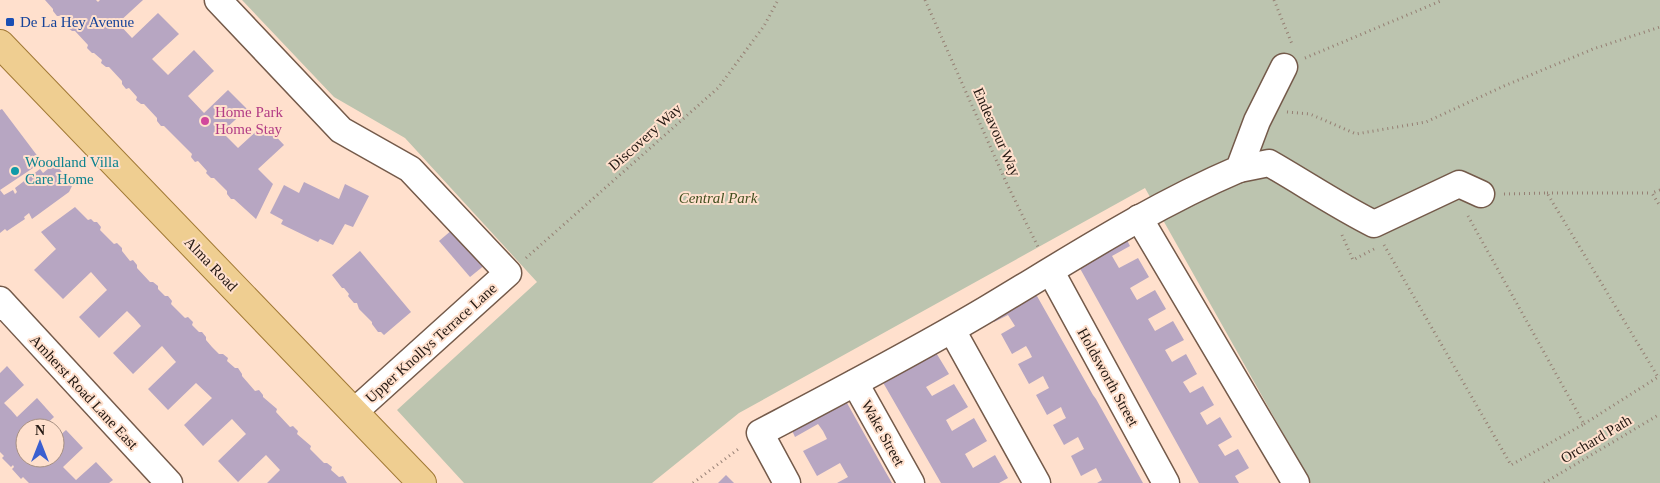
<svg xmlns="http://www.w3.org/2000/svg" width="1660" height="483" font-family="'Times New Roman',serif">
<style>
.green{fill:#bcc4af}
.building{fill:#b7a6c2}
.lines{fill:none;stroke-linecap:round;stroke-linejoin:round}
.minor-casing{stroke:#745a4a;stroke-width:29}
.major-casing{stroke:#a17935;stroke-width:30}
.path{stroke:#957f73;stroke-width:3;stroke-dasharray:1 4;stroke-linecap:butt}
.minor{stroke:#fff;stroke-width:26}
.major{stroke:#efce91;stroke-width:28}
.transit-dot{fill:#1a4fb4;stroke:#ffe0cd;stroke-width:2}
.hotel-dot{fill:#d1479c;stroke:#ffe0cd;stroke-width:2}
.culture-dot{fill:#0f9aa8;stroke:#ffe0cd;stroke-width:2}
.labels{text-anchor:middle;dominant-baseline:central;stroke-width:4;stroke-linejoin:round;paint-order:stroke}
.transit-label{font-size:15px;fill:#164399;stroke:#ffe0cd;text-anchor:start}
.hotel-label{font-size:15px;fill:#b23c85;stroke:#ffe0cd;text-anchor:start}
.street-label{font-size:15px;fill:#231812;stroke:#ffe0cd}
.culture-label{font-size:15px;fill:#0d838f;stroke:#ffe0cd;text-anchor:start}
.park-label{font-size:15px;font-style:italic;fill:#424f1f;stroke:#ffe0cd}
</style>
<rect width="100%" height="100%" fill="#ffe0cd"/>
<polygon class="green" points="242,0 1660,0 1660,483 1311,483 1145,188 739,413 652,483 464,483 397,410 537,282 405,138 334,97"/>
<g class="building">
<polygon points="45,0 96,0 98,2 100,0 143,0 118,23 132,38 158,13 179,34 152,59 168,75 194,50 214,71 188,96 204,113 228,90 247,109 222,132 238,148 264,124 284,145 258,169 273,184 256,219 234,199 231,199 227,194 227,191 214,178 211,178 206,173 207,171 198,161 195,162 191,157 192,154 164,126 161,126 157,121 157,118 144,104 141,104 136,100 137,97 129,88 126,89 122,84 122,81 109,67 106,67 101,63 102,60 94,53 92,53 87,48 88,45 75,31 72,31 67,27 67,24 60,16 57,16 53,11 53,9"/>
<polygon points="2,109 42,162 0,190 4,195 13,190 15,194 17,192 15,188 40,169 43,173 48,169 46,166 53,160 72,186 69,192 32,219 29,213 24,217 25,219 7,231 5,229 0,233 0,110"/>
<polygon points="304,182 339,199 345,184 369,196 353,227 345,224 333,245 320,239 318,242 281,224 283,220 270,213 284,185 299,193"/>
<polygon points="75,207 88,220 91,219 94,222 97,222 101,227 100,230 114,244 117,243 122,248 122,251 130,261 133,260 137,265 137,268 150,282 153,282 158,286 158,289 165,296 168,296 172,301 171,304 185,318 188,317 193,322 192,325 199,332 202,332 206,337 206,340 212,347 219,354 223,354 228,358 227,361 235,368 238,368 242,374 242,376 255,391 259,390 263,395 263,397 277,409 276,412 290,427 293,426 298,431 297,434 311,446 310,449 324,463 327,463 332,467 331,470 339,477 343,476 347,483 267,483 280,470 266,455 238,482 218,461 246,434 232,419 203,446 184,425 212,398 196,383 168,410 148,389 176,362 162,346 133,374 113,353 141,326 134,318 127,311 99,338 79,317 107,290 91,272 63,299 34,270 56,249 41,232"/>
<polygon points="459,224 491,260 470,277 439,241"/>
<polygon points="1125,236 1130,246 1112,256 1119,268 1138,258 1149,277 1130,288 1137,300 1155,290 1166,309 1148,319 1155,331 1173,321 1184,340 1165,350 1172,362 1186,354 1197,374 1183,382 1190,393 1203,386 1214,405 1200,413 1207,425 1220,417 1232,437 1218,445 1225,456 1238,449 1249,468 1235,476 1239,483 1199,483 1077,263"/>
<polygon points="360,251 411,312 384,335 381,332 378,332 372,324 372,322 359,309 357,303 354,303 348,296 349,294 344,288 342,288 332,275"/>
<polygon points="1033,289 1093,395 1096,399 1143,483 1097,483 1102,480 1096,468 1081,476 1071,456 1084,449 1078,437 1064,445 1053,425 1066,418 1063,412 1061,407 1047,415 1036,395 1049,388 1043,376 1029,384 1018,364 1032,357 1029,351 1026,346 1012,354 1001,334 1015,326 1008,315 994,322 989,312"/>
<polygon points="935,351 949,374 926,387 932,396 954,384 968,407 946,420 952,431 974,418 987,441 965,454 973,468 995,455 1008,478 999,483 941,483 881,379"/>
<polygon points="7,366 24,385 4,403 11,410 17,417 37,398 54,417 42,428 25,428 25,458 55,458 55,440 66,430 83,448 63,467 76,480 96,462 113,480 109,483 29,483 23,477 21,479 12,469 14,467 13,465 11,467 2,458 4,456 0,452 0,373"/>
<polygon points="842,394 885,471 892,483 837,483 848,477 840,463 817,476 803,451 827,439 823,431 818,424 795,437 789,424"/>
<polygon points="726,475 734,483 718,483"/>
</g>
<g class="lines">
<g class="minor-casing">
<g id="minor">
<polyline points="218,0 341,130 410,169 508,273 354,412"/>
<path d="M1239,169L1269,163C1304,183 1338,206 1374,224L1459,184L1481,194"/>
<polyline points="1139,218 1296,483"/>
<polyline points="1051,272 1166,483"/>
<polyline points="0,300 169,483"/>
<polyline points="952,330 1037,483"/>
<polyline points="855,383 911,483"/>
<path d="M787,483L760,433C836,393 913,353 987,309C1069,260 1150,207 1239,169L1257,121L1284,67"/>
</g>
</g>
<g class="major-casing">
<polyline id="major" points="0,44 422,483"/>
</g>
<g class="path">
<polyline points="925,0 1006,182 1039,249"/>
<polyline points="1274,0 1292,44"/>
<polyline points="1305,58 1443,0"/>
<polyline points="1287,112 1310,114 1356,134 1426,122 1504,86 1593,49 1660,27"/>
<polyline points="1660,190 1652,193 1660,206"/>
<polyline points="1547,193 1652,193"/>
<polyline points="1504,194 1547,193 1658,377 1660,376"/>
<polyline points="1342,235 1353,260 1374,249"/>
<polyline points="1384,245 1511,465 1584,424 1468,216"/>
<polyline points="526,258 718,88 764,26 778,0"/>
<polyline points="1584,424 1658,377"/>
<polyline points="693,483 741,447"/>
<polyline points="1544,483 1660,414"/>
</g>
<use href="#minor" class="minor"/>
<use href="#major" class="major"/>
</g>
<rect class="transit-dot" x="5" y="17" width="10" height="10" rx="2.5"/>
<circle class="hotel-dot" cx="205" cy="121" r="5"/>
<circle class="culture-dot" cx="15" cy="171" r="5"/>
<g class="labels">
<g class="transit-label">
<text x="20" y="22">De La Hey Avenue</text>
</g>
<g class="hotel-label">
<text x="215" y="112">Home Park<tspan x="215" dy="17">Home Stay</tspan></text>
</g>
<g class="street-label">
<text transform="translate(997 132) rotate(66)">Endeavour Way</text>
<text transform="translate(645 137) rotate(-42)">Discovery Way</text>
<text transform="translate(211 264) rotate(46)">Alma Road</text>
<text transform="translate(431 343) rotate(-42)">Upper Knollys Terrace Lane</text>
<text transform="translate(1108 377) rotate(61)">Holdsworth Street</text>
<text transform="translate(84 392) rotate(47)">Amherst Road Lane East</text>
<text transform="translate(883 433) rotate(61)">Wake Street</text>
<text transform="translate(1596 439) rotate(-31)">Orchard Path</text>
</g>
<g class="culture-label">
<text x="25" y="162">Woodland Villa<tspan x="25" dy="17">Care Home</tspan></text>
</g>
<g class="park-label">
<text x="718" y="198">Central Park</text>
</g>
</g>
<g transform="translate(40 443)"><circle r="24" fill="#ffe0cd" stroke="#a79082"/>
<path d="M0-4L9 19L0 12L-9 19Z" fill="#3a5fd0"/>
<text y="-8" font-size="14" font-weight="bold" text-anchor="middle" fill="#231812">N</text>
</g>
</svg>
